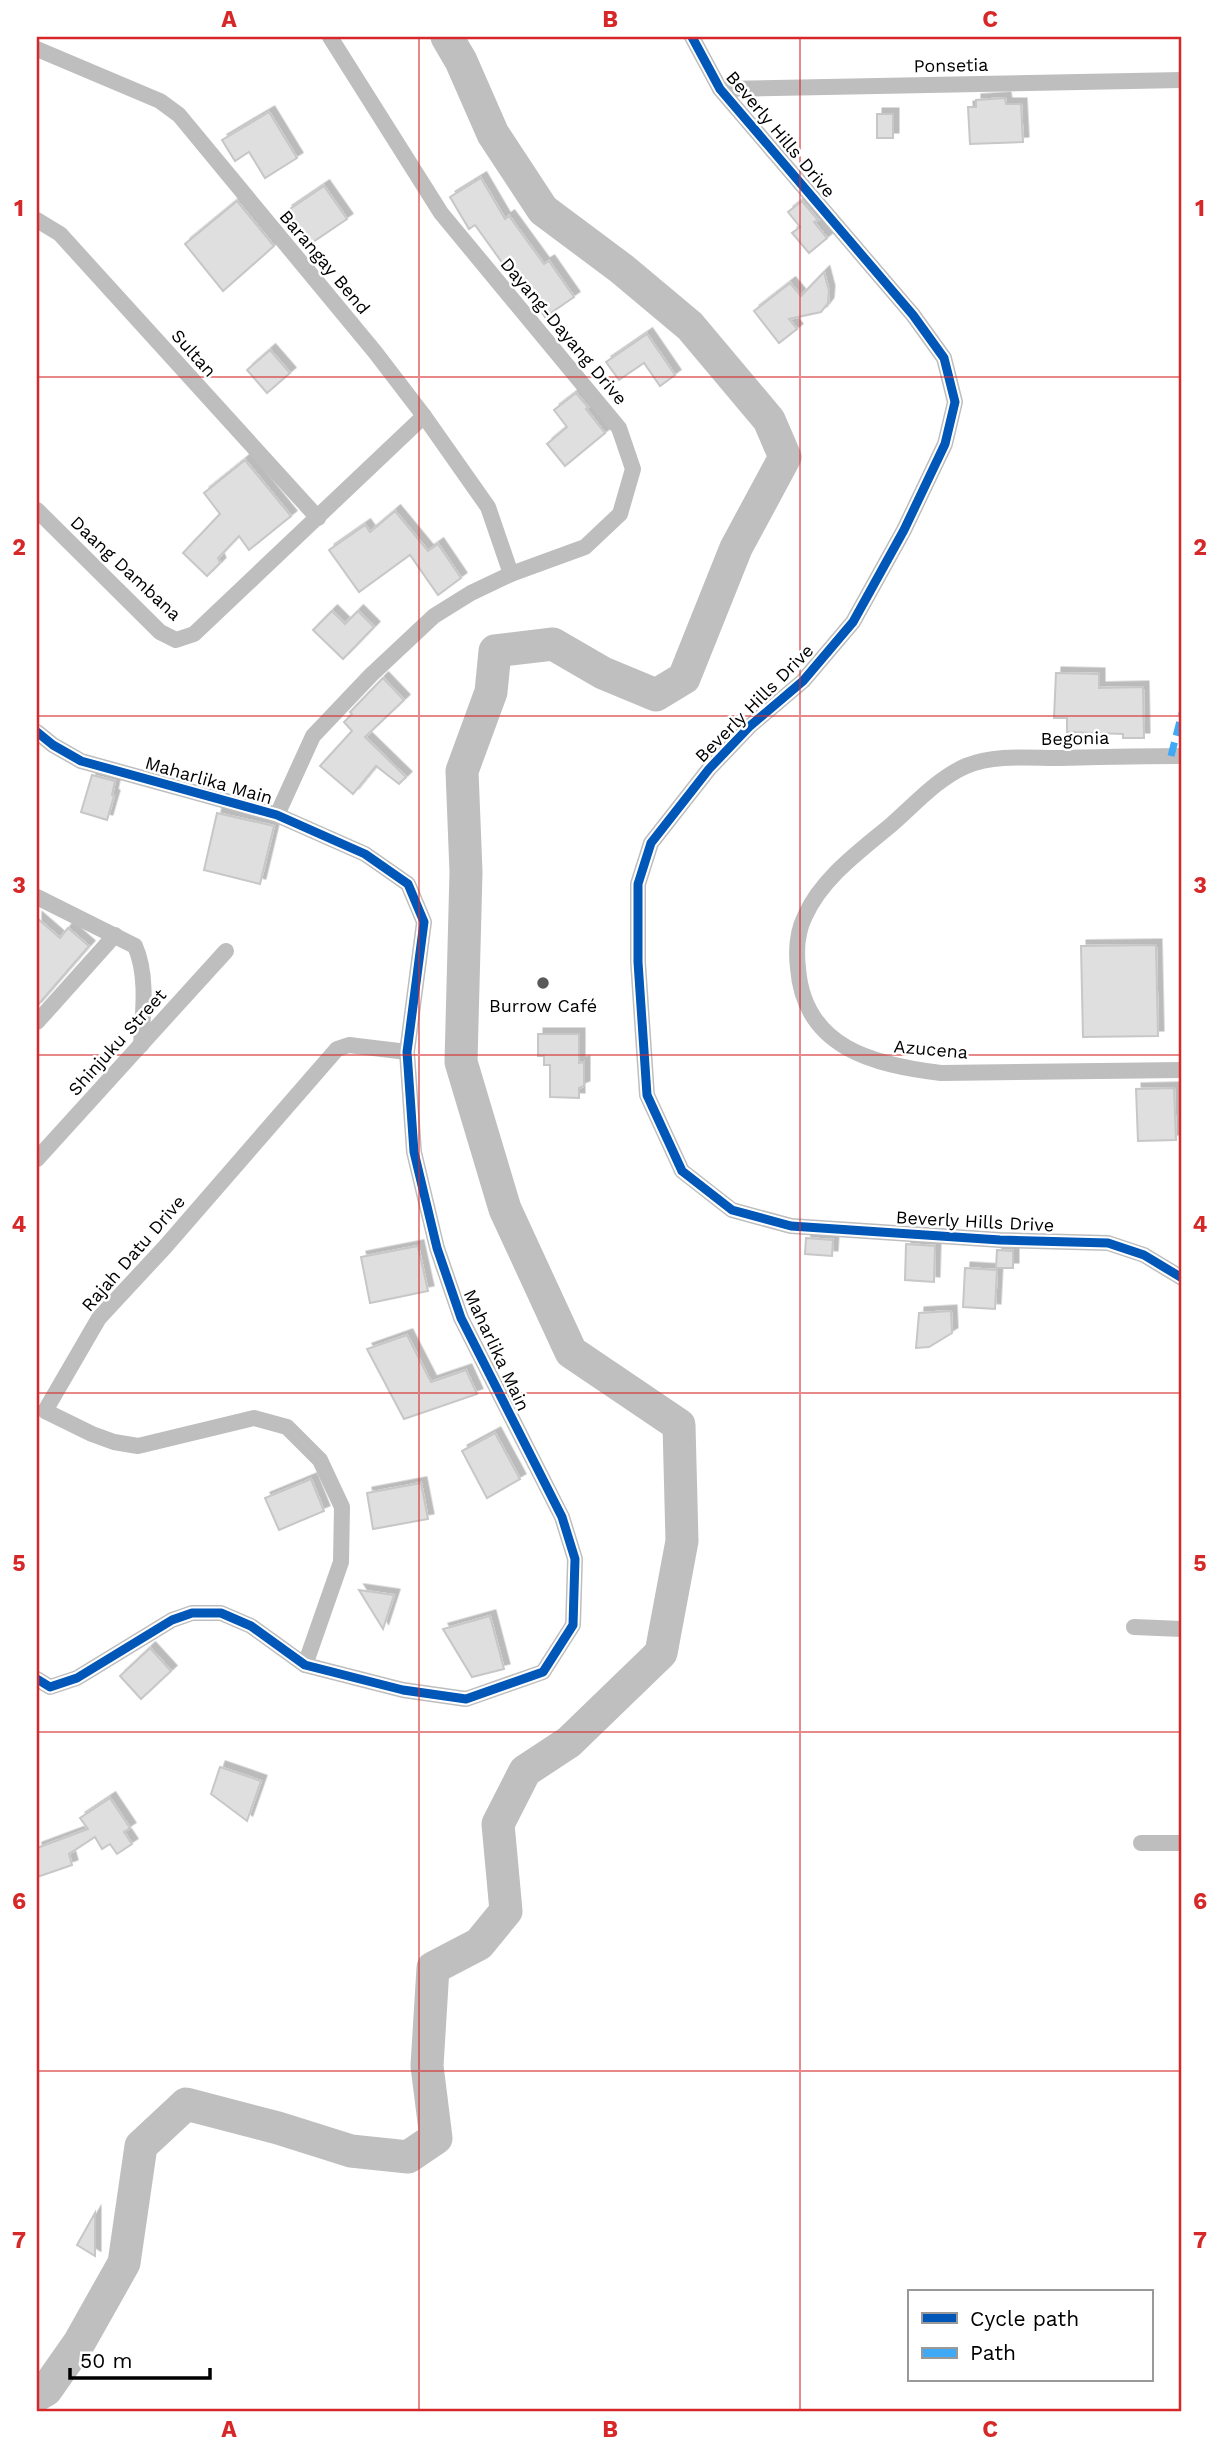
<svg xmlns="http://www.w3.org/2000/svg" width="1219" height="2448" font-family="'Work Sans',sans-serif">
<style>
.lines{fill:none;stroke-linecap:round;stroke-linejoin:round}
.river{stroke:#bfbfbf;stroke-width:33}
.building{fill:#dfdfdf;stroke:#c7c7c7;stroke-width:2;filter:url(#shadow)}
.street{stroke:#bebebe;stroke-width:16}
.quiet{stroke:#3fa9f5;stroke-width:7;stroke-dasharray:14 7;stroke-linecap:butt}
.cycleway-casing{stroke:#fff;stroke-width:13}
.cycleway{stroke:#0057b8;stroke-width:9}
.grid{fill:none;stroke:#d62828;stroke-width:2;stroke-opacity:0.55}
.poi-dot{fill:#595959;stroke:#fff;stroke-width:2.5}
.labels{text-anchor:middle;dominant-baseline:central;stroke-width:5;stroke-linejoin:round;paint-order:stroke}
.street-label{font-size:18px;fill:#000;stroke:#fff}
.poi-label{font-size:18px;fill:#000;stroke:#fff}
.neatline{fill:none;stroke:#d62828;stroke-width:2.5}
.grid-label{font-size:23px;text-anchor:middle;font-weight:bold;fill:#d62828}
</style>
<defs>
<filter id="shadow"><feDropShadow dx="5.5" dy="-5.5" stdDeviation="0" flood-color="#0004"/></filter>
</defs>
<rect width="100%" height="100%" fill="#fff"/>
<g class="lines">
<polyline class="river" points="37,2395 46,2390 79,2343 124,2263 141,2146 186,2104 278,2128 351,2151 408,2157 436,2138 427,2066 433,1968 479,1944 506,1911 498,1824 525,1771 569,1742 661,1653 682,1541 679,1425 571,1352 505,1209 461,1062 466,872 462,771 491,692 495,651 553,644 603,673 656,695 684,678 736,548 785,457 769,420 690,326 622,269 543,210 493,134 461,61 447,37"/>
</g>
<g class="building">
<polygon points="1005,98 1006,104 1021,104 1023,142 970,144 968,107 976,107 976,100"/>
<polygon points="269,112 297,158 265,178 249,152 235,161 222,140"/>
<rect x="877" y="114" width="16" height="24"/>
<polygon points="481,178 505,219 509,216 544,264 549,261 574,297 545,317 510,265 506,268 475,225 469,229 450,197"/>
<polygon points="324,186 347,219 310,244 287,211"/>
<polygon points="237,201 274,246 223,291 185,244"/>
<polygon points="802,201 818,220 814,222 827,238 809,253 792,233 800,227 788,212"/>
<polygon points="824,272 829,291 828,303 821,312 789,319 797,329 779,343 754,311 790,283 801,296"/>
<polygon points="647,334 675,375 660,386 644,363 619,380 606,362"/>
<polygon points="270,350 290,373 267,393 247,370"/>
<polygon points="576,393 588,407 586,409 605,433 565,466 547,444 567,427 554,410"/>
<polygon points="245,460 291,516 249,550 239,536 218,558 220,563 207,576 183,553 220,514 204,493"/>
<polygon points="395,511 428,551 438,544 461,578 438,595 410,555 359,592 329,550 365,525 370,532"/>
<polygon points="332,611 345,624 358,611 374,627 343,659 313,630"/>
<polygon points="1056,673 1099,674 1099,688 1143,687 1144,738 1123,738 1123,734 1067,732 1067,718 1054,718"/>
<polygon points="383,678 404,700 365,737 406,777 399,784 376,766 353,794 320,766 352,731 344,722 352,714 350,712"/>
<polygon points="92,775 115,781 112,795 114,796 107,820 81,812"/>
<polygon points="217,813 274,826 260,884 204,870"/>
<polygon points="37,918 60,938 68,928 89,946 37,1006"/>
<polygon points="1156,945 1158,1036 1083,1037 1081,946"/>
<polygon points="538,1034 579,1034 579,1063 584,1062 584,1086 579,1088 579,1098 550,1097 550,1065 544,1065 544,1056 538,1056"/>
<polygon points="1174,1088 1176,1140 1138,1141 1136,1089"/>
<polygon points="806,1238 833,1240 832,1256 805,1254"/>
<polygon points="906,1244 935,1246 934,1282 905,1280"/>
<polygon points="418,1246 428,1291 370,1303 361,1257"/>
<polygon points="997,1250 1013,1251 1013,1268 996,1268"/>
<polygon points="965,1268 997,1270 995,1309 963,1307"/>
<polygon points="951,1311 952,1333 929,1347 916,1348 919,1313"/>
<polygon points="407,1335 431,1382 466,1370 477,1394 404,1419 367,1349"/>
<polygon points="495,1433 520,1479 487,1498 462,1451"/>
<polygon points="311,1479 324,1511 279,1530 265,1498"/>
<polygon points="421,1483 428,1519 373,1529 367,1493"/>
<polygon points="359,1590 394,1595 383,1629"/>
<polygon points="490,1616 504,1669 472,1677 443,1629"/>
<polygon points="150,1648 171,1671 141,1699 120,1676"/>
<polygon points="220,1767 261,1781 247,1821 211,1794"/>
<polygon points="110,1798 130,1828 124,1832 132,1844 117,1854 110,1844 102,1849 95,1837 69,1854 72,1865 37,1877 37,1848 88,1829 80,1818"/>
<polygon points="95,2213 95,2256 77,2245"/>
</g>
<g class="lines">
<g class="street">
<polyline points="692,37 720,89 913,315 944,358 955,402 945,444 904,530 853,622 803,681 750,726 709,769 651,843 638,884 638,962 647,1095 682,1171 732,1210 791,1226 1000,1240 1108,1243 1144,1255 1182,1278"/>
<polyline points="37,49 160,101 179,115 375,352 424,416 488,507 511,574"/>
<polyline points="720,89 1182,80"/>
<polyline points="37,220 60,234 318,518"/>
<polyline points="37,510 160,632 176,640 194,634 424,416"/>
<polyline points="37,732 53,745 81,761 277,815 365,854 408,884 424,922 407,1052 414,1152 437,1248 461,1318 562,1517 575,1559 573,1625 543,1672 466,1699 403,1690 305,1665 251,1626 221,1613 192,1613 172,1620 77,1678 50,1687 37,1679"/>
<path d="M1182,756C1142,756 1101,757 1060,758C1030,758 995,754 966,766C938,778 914,805 891,825C860,851 822,878 805,916C797,932 796,951 798,968C804,1048 874,1065 941,1073L1182,1070"/>
<polyline points="277,815 313,736 371,675 434,616 471,593 511,574 585,547 620,514 633,469 619,428 441,213 330,37"/>
<path d="M37,897L135,946C148,975 143,1013 141,1045"/>
<polyline points="37,1022 115,935"/>
<polyline points="37,1159 226,951"/>
<polyline points="1134,1627 1182,1629"/>
<polyline points="305,1665 341,1562 342,1507 320,1460 287,1427 254,1418 138,1446 114,1442 92,1434 45,1411 99,1318 165,1247 337,1049 349,1045 407,1052"/>
<polyline points="1141,1843 1182,1843"/>
</g>
<polyline class="quiet" points="1171,756 1182,713"/>
<g class="cycleway-casing">
<g id="cycleway">
<polyline points="692,37 720,89 913,315 944,358 955,402 945,444 904,530 853,622 803,681 750,726 709,769 651,843 638,884 638,962 647,1095 682,1171 732,1210 791,1226 1000,1240 1108,1243 1144,1255 1182,1278"/>
<polyline points="37,732 53,745 81,761 277,815 365,854 408,884 424,922 407,1052 414,1152 437,1248 461,1318 562,1517 575,1559 573,1625 543,1672 466,1699 403,1690 305,1665 251,1626 221,1613 192,1613 172,1620 77,1678 50,1687 37,1679"/>
</g>
</g>
<use href="#cycleway" class="cycleway"/>
</g>
<path class="grid" d="M419,37V2411M800,37V2411M37,377H1182M37,716H1182M37,1055H1182M37,1393H1182M37,1732H1182M37,2071H1182"/>
<circle class="poi-dot" cx="543" cy="983" r="7"/>
<g class="labels">
<g class="street-label">
<text transform="translate(951 65) rotate(-1)">Ponsetia</text>
<text transform="translate(781 134) rotate(50)">Beverly Hills Drive</text>
<text transform="translate(325 262) rotate(50)">Barangay Bend</text>
<text transform="translate(564 331) rotate(50)">Dayang-Dayang Drive</text>
<text transform="translate(194 353) rotate(48)">Sultan</text>
<text transform="translate(126 568) rotate(43)">Daang Dambana</text>
<text transform="translate(754 703) rotate(-45)">Beverly Hills Drive</text>
<text transform="translate(1075 738) rotate(-1)">Begonia</text>
<text transform="translate(209 780) rotate(16)">Maharlika Main</text>
<text transform="translate(117 1042) rotate(-48)">Shinjuku Street</text>
<text transform="translate(931 1049) rotate(5)">Azucena</text>
<text transform="translate(975 1221) rotate(3)">Beverly Hills Drive</text>
<text transform="translate(133 1253) rotate(-49)">Rajah Datu Drive</text>
<text transform="translate(497 1350) rotate(65)">Maharlika Main</text>
</g>
<g class="poi-label">
<text x="543" y="1005">Burrow Café</text>
</g>
</g>
<rect width="1219" height="2448" fill="none" stroke="#ffffff" stroke-width="77"/>
<rect x="908" y="2290" width="245" height="91" fill="#ffffff" stroke="#999999" stroke-width="2"/>
<rect x="922" y="2313" width="35" height="10" fill="#0057b8" stroke="#999999" stroke-width="2"/>
<text x="970" y="2326" font-size="21" fill="#000000">Cycle path</text>
<rect x="922" y="2348" width="35" height="10" fill="#3fa9f5" stroke="#999999" stroke-width="2"/>
<text x="970" y="2360" font-size="21" fill="#000000">Path</text>
<path d="M70 2368v10h140v-10" fill="none" stroke="#000000" stroke-width="3.5"/>
<text x="80" y="2368" font-size="21" fill="#000000" stroke="#ffffff" stroke-width="5" paint-order="stroke">50 m</text>
<rect x="38" y="38" width="1142" height="2372" class="neatline"/>
<g class="grid-label">
<text x="229" y="27">A</text>
<text x="610" y="27">B</text>
<text x="990" y="27">C</text>
<text x="19" y="216">1</text>
<text x="1200" y="216">1</text>
<text x="19" y="555">2</text>
<text x="1200" y="555">2</text>
<text x="19" y="893">3</text>
<text x="1200" y="893">3</text>
<text x="19" y="1232">4</text>
<text x="1200" y="1232">4</text>
<text x="19" y="1571">5</text>
<text x="1200" y="1571">5</text>
<text x="19" y="1909">6</text>
<text x="1200" y="1909">6</text>
<text x="19" y="2248">7</text>
<text x="1200" y="2248">7</text>
<text x="229" y="2437">A</text>
<text x="610" y="2437">B</text>
<text x="990" y="2437">C</text>
</g>
</svg>
